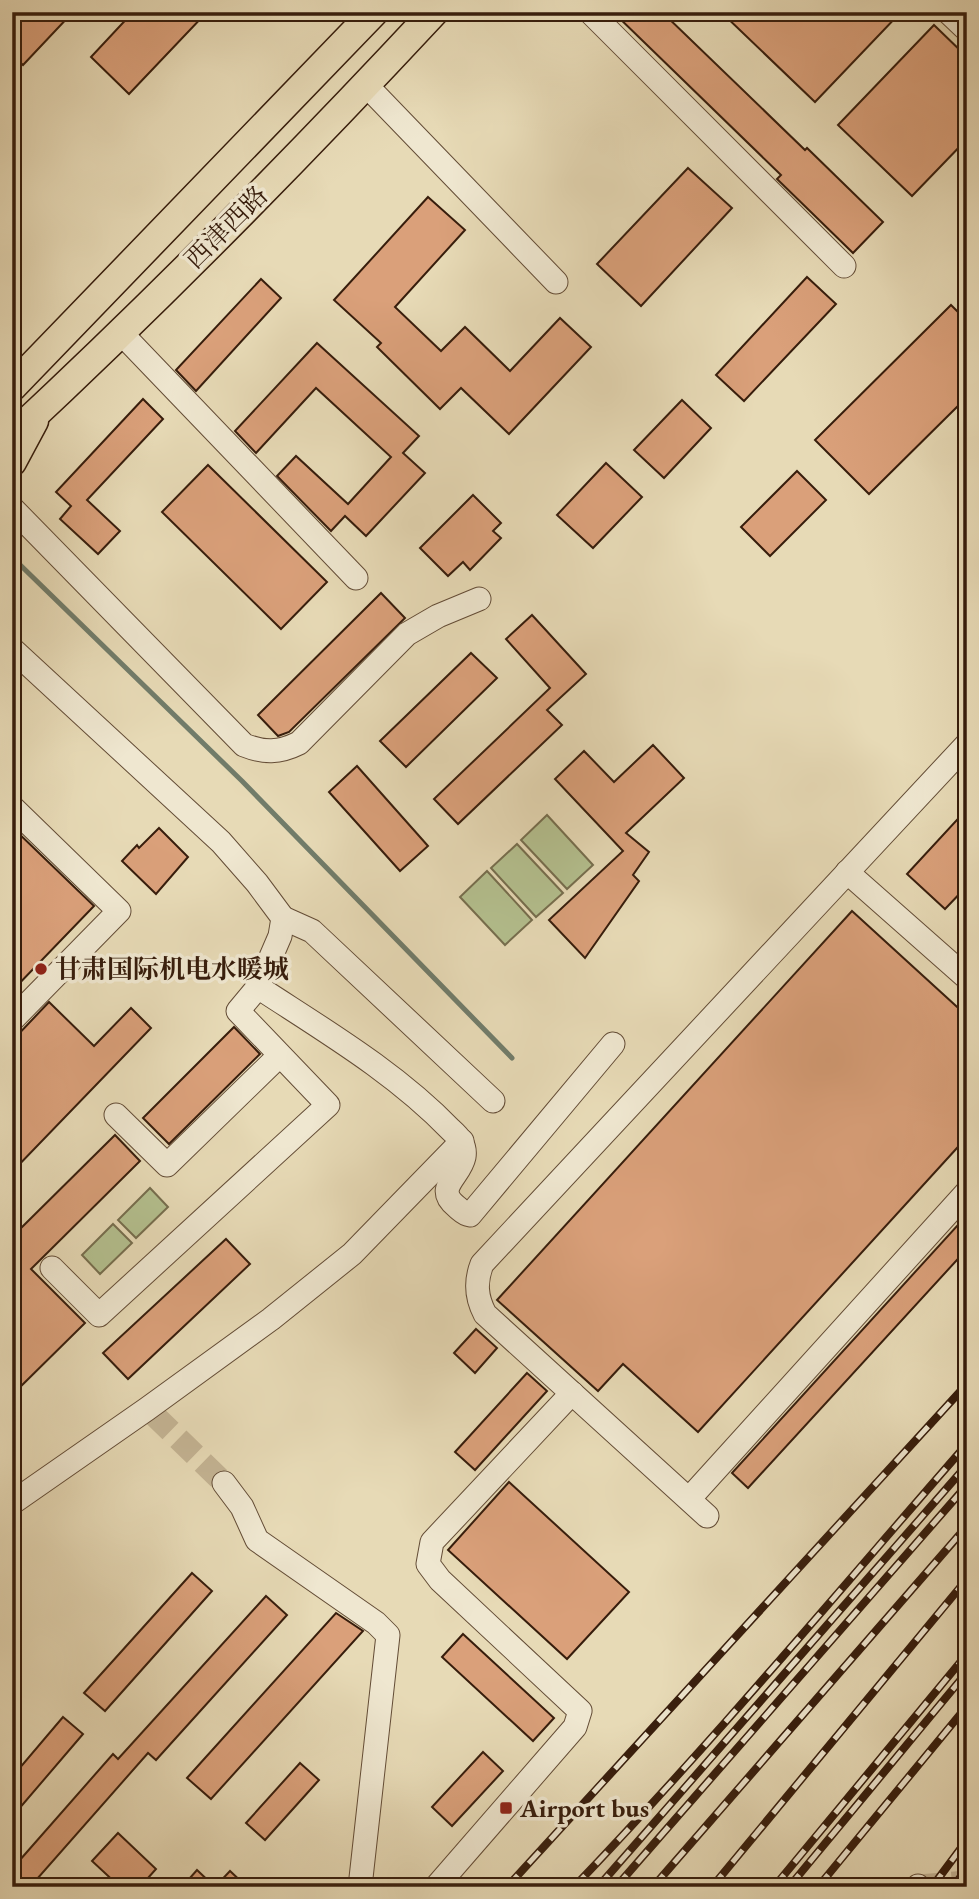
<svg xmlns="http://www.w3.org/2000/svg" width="979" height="1899" font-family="'EB Garamond','Noto Serif SC',serif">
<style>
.green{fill:#b4c08f;stroke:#766e4e;stroke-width:2}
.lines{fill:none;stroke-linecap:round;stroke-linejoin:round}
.stream{stroke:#717c6a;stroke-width:5}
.building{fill:#daa07a;stroke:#371d0c;stroke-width:2}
.minor-tunnel{stroke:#c4b494;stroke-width:23;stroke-dasharray:23 11;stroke-linecap:butt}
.minor-casing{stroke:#634c36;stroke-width:25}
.major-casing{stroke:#371d0c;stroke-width:31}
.minor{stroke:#efe7d0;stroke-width:23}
.major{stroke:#e7dab6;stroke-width:28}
.rail-casing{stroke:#371d0c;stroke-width:8}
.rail{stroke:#efe7d0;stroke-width:5;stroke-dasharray:16;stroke-linecap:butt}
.poi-dot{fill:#8f2418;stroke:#efe7d0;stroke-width:2.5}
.labels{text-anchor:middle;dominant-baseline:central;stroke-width:7;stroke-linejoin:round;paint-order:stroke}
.street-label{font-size:26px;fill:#371d0c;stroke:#efe7d0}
.poi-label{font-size:26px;font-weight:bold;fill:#371d0c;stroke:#efe7d0;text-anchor:start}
</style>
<rect width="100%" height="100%" fill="#e7dab6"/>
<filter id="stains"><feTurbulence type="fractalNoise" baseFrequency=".00286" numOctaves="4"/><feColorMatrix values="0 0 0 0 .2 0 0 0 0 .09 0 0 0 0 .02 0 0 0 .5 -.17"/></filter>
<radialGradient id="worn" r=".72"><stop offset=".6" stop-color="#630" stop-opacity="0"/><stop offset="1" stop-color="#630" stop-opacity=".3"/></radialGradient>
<g class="green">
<polygon points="547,815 593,865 567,889 521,840"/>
<polygon points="517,844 563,893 536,917 491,868"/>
<polygon points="487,871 532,920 505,945 460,897"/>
<polygon points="150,1188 168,1207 136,1238 118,1220"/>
<polygon points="113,1224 132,1243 100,1274 82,1255"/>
</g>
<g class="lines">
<polyline class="stream" points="12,557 242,781 512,1058"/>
</g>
<g class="building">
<polygon points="30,12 73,12 23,65 12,55 12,31"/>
<polygon points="133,12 207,12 129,94 91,57"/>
<polygon points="613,12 662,12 805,150 807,148 883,222 853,253 777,179 781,175"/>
<polygon points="721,12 901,12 815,102"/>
<polygon points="934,25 967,57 967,139 912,196 838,125"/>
<polygon points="688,168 732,208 641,306 597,264"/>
<polygon points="428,197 465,230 395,307 441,351 465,327 510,371 560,318 591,347 509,434 461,388 440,409 377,347 381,343 334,300"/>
<polygon points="807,277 836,304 744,401 716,375"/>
<polygon points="261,279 281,298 196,391 176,370"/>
<polygon points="951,305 967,321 967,397 869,494 815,440"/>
<polygon points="317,343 419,436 403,453 425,473 366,536 345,516 331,531 277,476 296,456 348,504 391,457 316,388 256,453 235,431"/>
<polygon points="143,399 163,419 87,500 120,531 98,554 60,519 71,506 56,492"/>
<polygon points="682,400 711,428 664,478 634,450"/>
<polygon points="606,463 642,497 593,548 557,515"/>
<polygon points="208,465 327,582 281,629 162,512"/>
<polygon points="797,471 826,500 770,556 741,527"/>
<polygon points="473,495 501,523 493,531 501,538 470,570 463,562 448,576 420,548"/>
<polygon points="381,593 405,618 289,732 278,736 258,715"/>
<polygon points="532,615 586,674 547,710 562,725 458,824 434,799 550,688 506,639"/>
<polygon points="471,653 497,678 406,767 380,741"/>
<polygon points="653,745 684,778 626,833 649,852 633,875 639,881 585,958 549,920 623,851 555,779 584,751 614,782"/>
<polygon points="357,766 428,846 400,871 329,792"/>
<polygon points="967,809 967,886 945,909 907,874"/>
<polygon points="12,827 94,906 12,991"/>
<polygon points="159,828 188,857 156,894 122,861 137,845 139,848"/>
<polygon points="852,911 967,1016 967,1137 698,1432 623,1364 598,1391 497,1300"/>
<polygon points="49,1002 94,1046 131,1008 151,1028 12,1172 12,1041"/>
<polygon points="234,1027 260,1054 169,1144 143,1118"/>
<polygon points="115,1135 140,1161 31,1269 85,1323 12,1395 12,1237"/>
<polygon points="967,1215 967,1249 748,1488 732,1473"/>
<polygon points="226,1239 250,1264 128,1379 103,1353"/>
<polygon points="476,1329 497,1348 475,1373 454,1353"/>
<polygon points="527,1373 547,1391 475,1470 455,1452"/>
<polygon points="509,1482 629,1592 567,1659 448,1550"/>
<polygon points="192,1573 212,1591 105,1711 84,1693"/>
<polygon points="266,1596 287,1615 156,1760 148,1753 30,1887 12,1887 12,1869 113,1754 118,1759"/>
<polygon points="336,1613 363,1631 211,1799 187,1778"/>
<polygon points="463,1634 554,1718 533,1741 442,1657"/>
<polygon points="63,1717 83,1734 12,1817 12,1777"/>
<polygon points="483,1752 503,1771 452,1826 432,1807"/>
<polygon points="300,1763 319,1780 265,1840 246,1823"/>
<polygon points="118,1833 156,1869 140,1887 120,1887 92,1861"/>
<polygon points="197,1870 215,1887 230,1871 247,1887 182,1887"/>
</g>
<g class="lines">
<g class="minor-tunnel">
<polyline points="154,1415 224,1483"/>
<polyline points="918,1886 967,1882"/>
</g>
<g class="minor-casing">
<g id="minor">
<polyline points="590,12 844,266"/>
<polyline points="948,12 967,30"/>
<polyline points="366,85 556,282"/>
<polyline points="121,333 356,578"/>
<path d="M12,508L244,745C264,753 279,753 299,743L407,634L438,616L479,599"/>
<path d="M12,649L221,842L257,883L283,918L280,936L258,987C325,1031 395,1072 451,1130C459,1137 466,1145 464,1157C460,1177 433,1188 457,1207C462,1211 464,1214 470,1215L613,1044"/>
<polyline points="12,807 119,911 12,1020"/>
<polyline points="847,872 967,978"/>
<polyline points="283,918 312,931 493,1101"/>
<polyline points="116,1115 167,1165 279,1056"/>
<polyline points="52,1268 99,1315 328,1105 238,1011 258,987"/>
<polyline points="224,1483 242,1507 257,1540 376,1623 388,1635 360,1887"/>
<polyline points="689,1499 967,1192"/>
<polyline points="12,1503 147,1409 271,1319 352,1254 462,1141"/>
<path d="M707,1516L485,1314C476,1297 475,1282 482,1264L967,744"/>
<polyline points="436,1887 575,1727 580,1711 440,1580 428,1564 432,1542 572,1393"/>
<polyline points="917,1887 918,1886"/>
</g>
</g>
<g class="major-casing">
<g id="major">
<polyline points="12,387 374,12"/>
<path d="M12,436C158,300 298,158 434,12"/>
<polyline points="12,462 34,421"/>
</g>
</g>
<use href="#minor" class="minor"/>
<use href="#major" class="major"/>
<g class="rail-casing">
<g id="rail">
<polyline points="507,1887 967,1384"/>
<path d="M574,1887C711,1744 837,1593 967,1444"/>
<polyline points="598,1887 967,1465"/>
<polyline points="616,1887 967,1485"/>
<polyline points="653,1887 967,1526"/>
<polyline points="712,1887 967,1579"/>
<polyline points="774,1887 967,1654"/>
<polyline points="789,1887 967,1672"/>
<polyline points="818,1887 967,1706"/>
<polyline points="932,1887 967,1840"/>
<polyline points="953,1887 967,1868"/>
</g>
</g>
<use href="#rail" class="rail"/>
</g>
<g class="poi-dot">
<circle cx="41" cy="969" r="7"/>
<rect x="499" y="1801" width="14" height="14" rx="3.5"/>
</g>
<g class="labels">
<g class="street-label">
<text transform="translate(226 227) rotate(-45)">西津西路</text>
</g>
<g class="poi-label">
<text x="55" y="969">甘肃国际机电水暖城</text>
<text x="520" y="1808">Airport bus</text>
</g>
</g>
<rect width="979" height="1899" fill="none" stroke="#e7dab6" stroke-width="42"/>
<rect x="14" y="14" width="951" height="1871" fill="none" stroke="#371d0c" stroke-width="3.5"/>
<rect x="21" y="21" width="937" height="1857" fill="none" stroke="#371d0c" stroke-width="2"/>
<rect width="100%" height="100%" filter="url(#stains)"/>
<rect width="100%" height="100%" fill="url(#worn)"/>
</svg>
